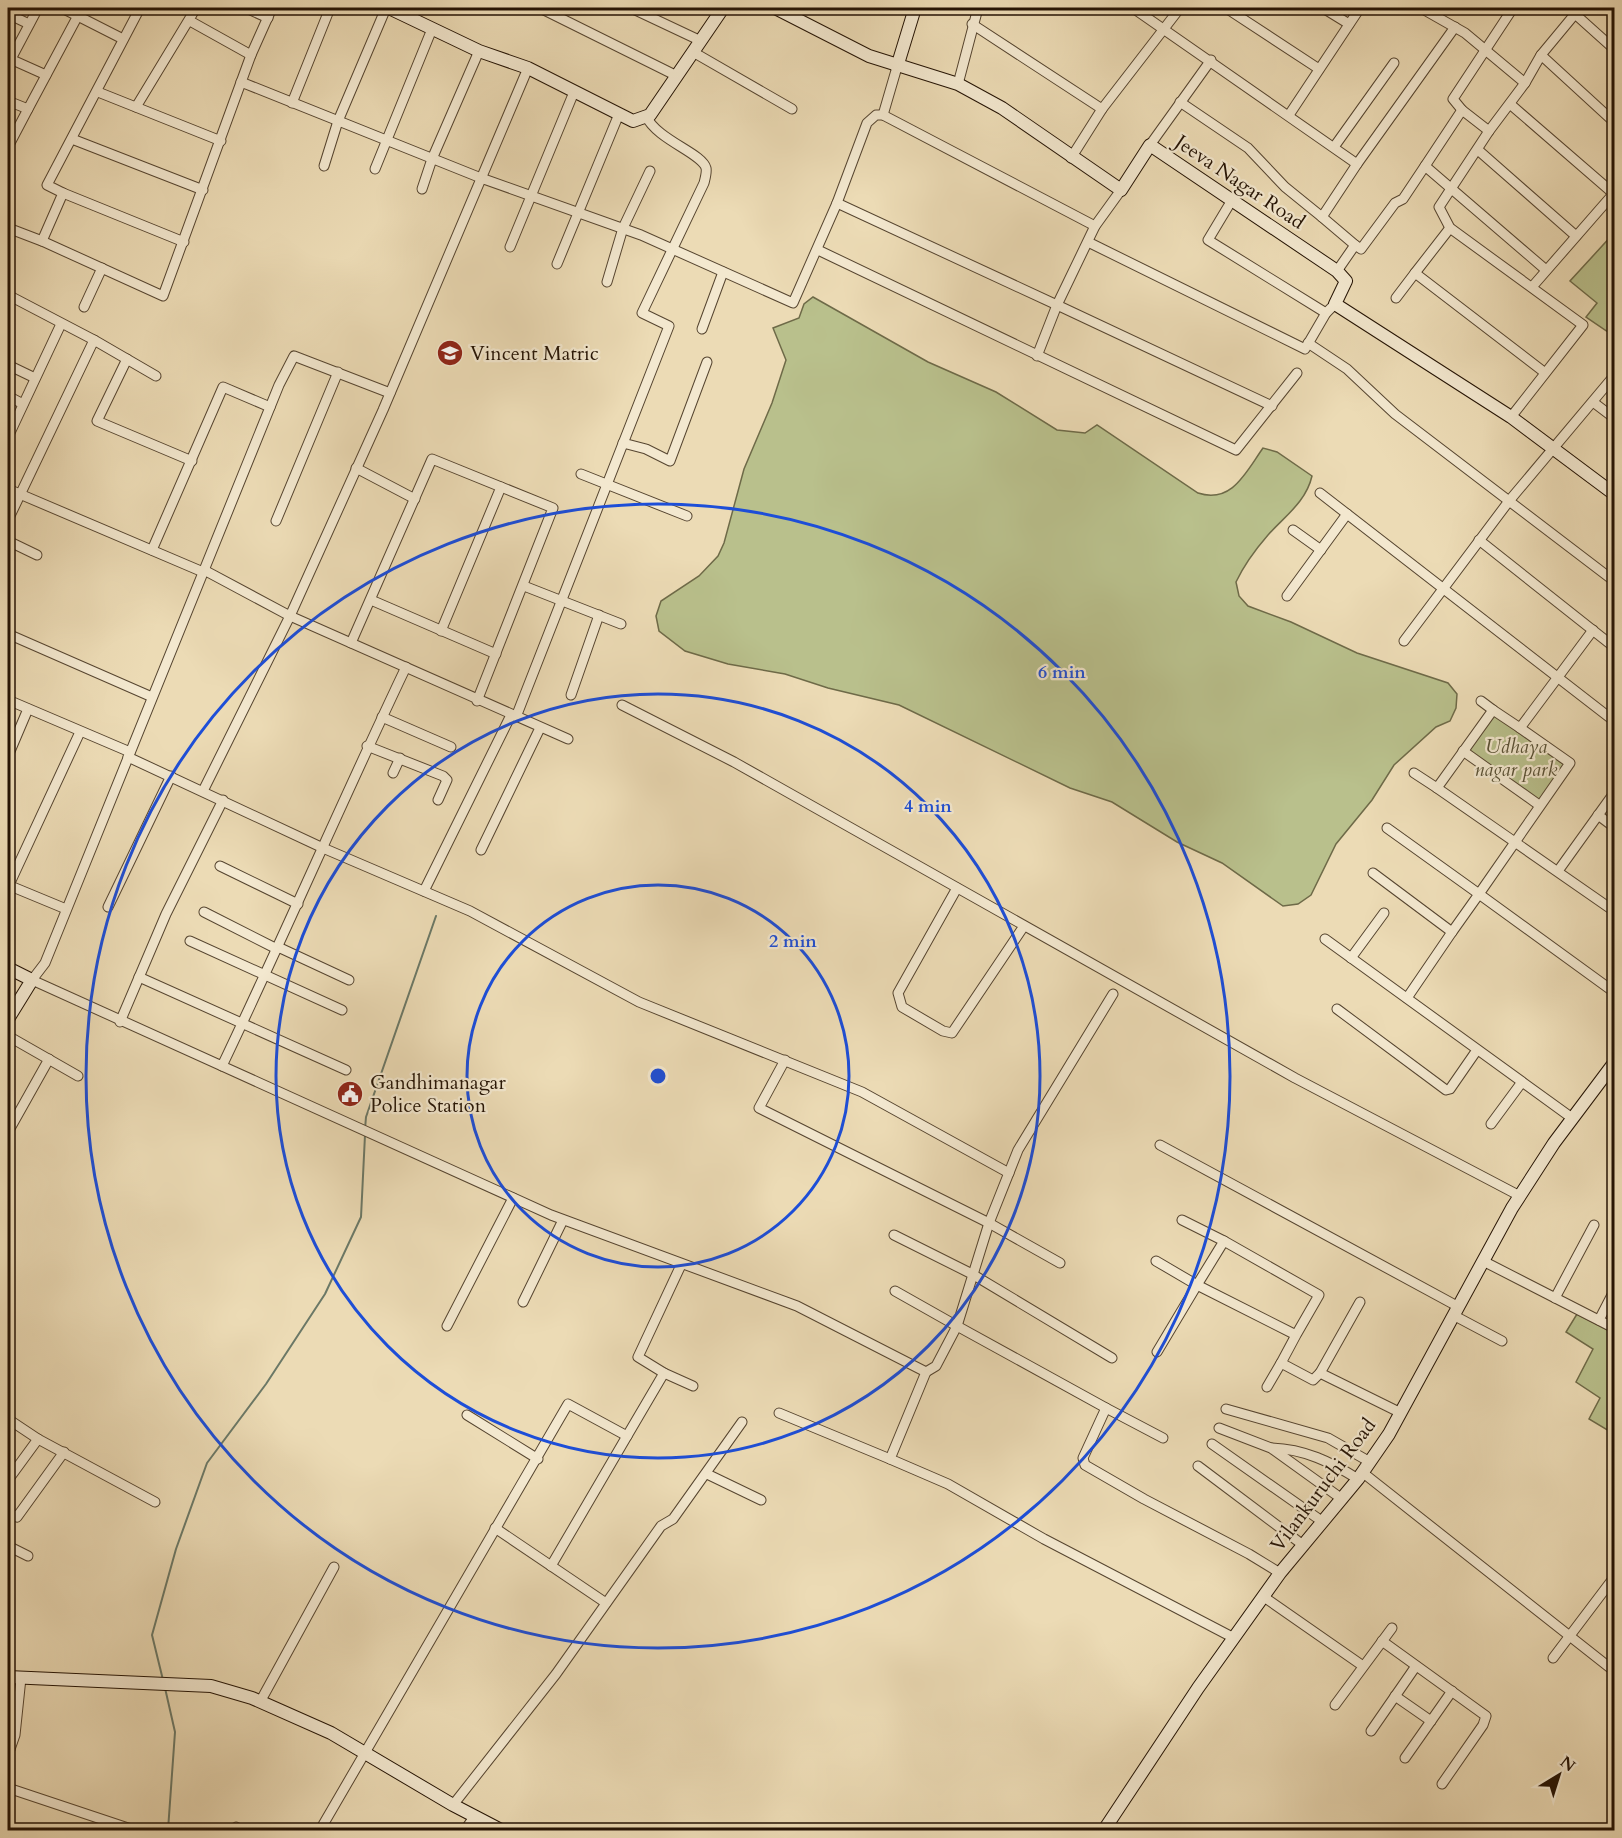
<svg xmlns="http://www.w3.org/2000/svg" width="1622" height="1838" font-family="Cardo,serif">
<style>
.green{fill:#b9c08c;stroke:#6e6a48;stroke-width:1.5}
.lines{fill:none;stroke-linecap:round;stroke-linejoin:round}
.stream{stroke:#6b7866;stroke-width:2}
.street-casing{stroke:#564530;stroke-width:11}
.secondary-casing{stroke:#241304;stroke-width:14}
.street{stroke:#f3e8cf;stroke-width:9}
.secondary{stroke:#f3e8cf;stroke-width:12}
.ring{fill:none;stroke:#1d4ed8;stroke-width:3}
.labels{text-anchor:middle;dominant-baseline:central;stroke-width:4.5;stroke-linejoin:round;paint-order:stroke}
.street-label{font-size:20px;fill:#241304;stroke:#f3e8cf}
.poi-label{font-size:20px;fill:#241304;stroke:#f3e8cf;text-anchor:start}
.park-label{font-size:20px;font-style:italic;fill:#585034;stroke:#f3e8cf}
.centre{fill:#1d4ed8;stroke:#f3e8cf;stroke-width:3}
.ring-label{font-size:18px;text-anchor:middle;font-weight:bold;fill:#1d4ed8;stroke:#f3e8cf;stroke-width:4.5;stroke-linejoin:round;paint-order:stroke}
</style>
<rect width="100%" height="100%" fill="#ecdbb5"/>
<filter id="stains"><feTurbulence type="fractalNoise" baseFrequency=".00333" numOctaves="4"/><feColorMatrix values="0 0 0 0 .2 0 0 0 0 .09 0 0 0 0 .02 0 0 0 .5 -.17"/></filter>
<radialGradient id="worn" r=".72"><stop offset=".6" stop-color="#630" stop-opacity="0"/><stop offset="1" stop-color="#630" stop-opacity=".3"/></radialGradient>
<g class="green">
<polygon points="1614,233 1614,336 1586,317 1597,303 1570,281"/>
<path d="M813,297L928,362L996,392L1057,430L1085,433L1097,425L1198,493C1232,504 1246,472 1263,448L1277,452L1312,476C1306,502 1285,516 1268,535C1255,550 1244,565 1236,582L1239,596L1248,606L1291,622L1357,653L1448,683L1457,694L1456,708L1450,721L1436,727L1394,765L1372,800L1336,844L1311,895L1298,904L1283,906L1222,863L1177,842L1112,802L1070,788L899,705L828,688L785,674L728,664L685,651L659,631L656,616L661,601L699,576L718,556L724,543L744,469L772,403L786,360L773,328L799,318L804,304Z"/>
<polygon points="1494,715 1566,766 1539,802 1467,750"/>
<polygon points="1577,1314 1614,1333 1614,1434 1589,1419 1600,1398 1576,1382 1593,1349 1566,1332"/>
</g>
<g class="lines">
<g class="stream">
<polyline points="365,1129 366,1117 436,916"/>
<polyline points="163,1680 152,1635 176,1549 207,1463 266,1384 325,1294 361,1217 365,1135"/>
<polyline points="165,1688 175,1732 168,1830"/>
</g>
<g class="street-casing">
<g id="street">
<polyline points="62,8 123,39"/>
<polyline points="246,8 268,18"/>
<polyline points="540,8 677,76"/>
<polyline points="631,8 701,41"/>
<polyline points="1133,8 1357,164 1322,217 1355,245 1337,271"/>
<polyline points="1226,8 1319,69"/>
<polyline points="1323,8 1349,24"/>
<polyline points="1421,8 1465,33 1525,83 1489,131 1439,207 1450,228 1583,325 1511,417"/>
<polyline points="8,14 29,24"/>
<polyline points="190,21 251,55"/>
<polyline points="972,24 1102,109"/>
<polyline points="693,52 792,109"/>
<polyline points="1541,55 1575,14 1614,49"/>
<polyline points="8,58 46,75"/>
<polyline points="11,59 38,8"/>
<polyline points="241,82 481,178 641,235 793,303 837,203"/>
<polyline points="1525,83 1541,55 1614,122"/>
<polyline points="958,84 978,8"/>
<polyline points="98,92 221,141"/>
<polyline points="8,101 28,109 82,8"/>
<polyline points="1180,102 1248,148 1285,187 1322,217"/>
<polyline points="292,103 330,8"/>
<polyline points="1510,104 1614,194"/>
<polyline points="136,107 196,8"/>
<polyline points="1462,110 1453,99 1513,8"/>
<polyline points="883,115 897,67"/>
<polyline points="1289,115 1360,8"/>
<polyline points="72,139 203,190"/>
<polyline points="1150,145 1211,60"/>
<polyline points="8,147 28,109"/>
<polyline points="1334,147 1394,63"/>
<polyline points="1478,150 1576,236"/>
<polyline points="1071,158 1102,109 1180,8"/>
<polyline points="1357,164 1455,27"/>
<polyline points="324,166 338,121 386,8"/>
<polyline points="1425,166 1462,110 1489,131"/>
<polyline points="375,169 432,29"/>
<polyline points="422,189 432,159 479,51"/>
<polyline points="1121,190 1095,226 1057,305 1272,406"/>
<polyline points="63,193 184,242"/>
<polyline points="1232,200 1208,240 1326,313"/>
<polyline points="8,228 42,241 63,193 47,185 140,8"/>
<polyline points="1450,228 1415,273 1544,372"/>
<polyline points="42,241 163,296 251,55 272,8"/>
<polyline points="1088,242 1305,349 1326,313 1335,304"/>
<polyline points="1355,245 1361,249 1395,203 1403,199 1425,166 1546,270"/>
<polyline points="510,247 574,92"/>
<polyline points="818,250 1236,450 1297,373"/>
<polyline points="557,264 619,114"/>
<polyline points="607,282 623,228 650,171"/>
<polyline points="1532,287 1614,193"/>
<polyline points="8,295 94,340 156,376"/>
<polyline points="1396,298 1415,273"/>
<polyline points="84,307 102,268"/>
<polyline points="702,329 723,272"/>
<polyline points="1308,343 1347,369 1395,414 1614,581"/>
<polyline points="1037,356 1057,305 837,203 867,123 876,115 883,115 1095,226"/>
<polyline points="127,359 97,421 192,461"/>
<polyline points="8,365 35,378"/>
<path d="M390,393L294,356L279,385L45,963L32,980L222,1066C285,934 343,799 406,667"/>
<polyline points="8,396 23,404"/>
<polyline points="1593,402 1614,418"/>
<polyline points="8,437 61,324"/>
<polyline points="623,443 646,449 670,461 707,362"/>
<polyline points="356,468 415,499"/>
<polyline points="581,474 687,516"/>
<polyline points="8,489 203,572"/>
<polyline points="1320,493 1614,721"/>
<polyline points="8,520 94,340"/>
<polyline points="276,521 338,372"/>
<polyline points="1293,530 1321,550"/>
<polyline points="1479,540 1614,647"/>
<polyline points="8,541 37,555"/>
<polyline points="152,550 223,387 270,407"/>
<polyline points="204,570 290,616 568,739"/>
<polyline points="524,586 621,624"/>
<polyline points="1287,596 1347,514"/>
<polyline points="371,600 496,654"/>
<polyline points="1593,630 1520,728 1570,763 1479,894 1614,992"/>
<polyline points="441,631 501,487"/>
<polyline points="8,634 152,697"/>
<polyline points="1404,641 1509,501 1614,376"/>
<polyline points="351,643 432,459 553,508 477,701"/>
<polyline points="571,695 599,615"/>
<polyline points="8,700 130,752"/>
<polyline points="1481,701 1493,710"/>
<polyline points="622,705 734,762 1295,1078 1520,1196"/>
<polyline points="382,717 451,747"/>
<path d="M516,717L669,326L642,313L704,183C705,179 707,172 706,168C702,153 657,140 646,116"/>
<polyline points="1520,728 1493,710 1437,788 1614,911"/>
<polyline points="367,746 443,776 447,780 438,800"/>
<polyline points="1463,751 1539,805"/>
<polyline points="8,756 28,709"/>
<polyline points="128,757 323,848 470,911 639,1002 862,1092 1009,1173"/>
<polyline points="393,773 400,758"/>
<polyline points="1414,773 1437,788"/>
<polyline points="203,791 290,616 383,410 528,68"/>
<polyline points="1598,815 1614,827"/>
<polyline points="481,850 540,728"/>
<polyline points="220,866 298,904"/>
<polyline points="1558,871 1614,793"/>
<polyline points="1373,873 1452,932 1479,894 1387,828"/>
<polyline points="8,885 66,909"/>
<polyline points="9,885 80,732"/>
<polyline points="957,888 898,993 902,1007 943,1031 952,1033 1024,926"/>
<polyline points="424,891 511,715"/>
<polyline points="108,907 171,776"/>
<polyline points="204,912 277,949"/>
<polyline points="1325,939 1572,1118"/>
<polyline points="190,941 342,1010"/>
<polyline points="278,947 349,980"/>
<polyline points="1351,958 1384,913"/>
<polyline points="139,977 346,1070"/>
<polyline points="1407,998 1452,932"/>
<polyline points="1337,1009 1446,1090 1450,1089 1477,1050"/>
<polyline points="120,1022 166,914 223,800"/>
<polyline points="8,1036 78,1076"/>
<polyline points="785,1060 759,1108 989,1223 1060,1263"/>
<polyline points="222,1066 551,1215 797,1306 926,1372 890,1459 948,1484 1044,1539 1234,1638"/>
<polyline points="1491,1124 1522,1082"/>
<polyline points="8,1132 49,1059"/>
<polyline points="1160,1145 1457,1306"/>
<polyline points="1182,1220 1224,1241"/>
<polyline points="894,1235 972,1274 1112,1358"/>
<polyline points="1156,1261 1197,1285 1157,1352"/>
<polyline points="1483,1261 1614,1328"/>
<polyline points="895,1291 957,1326 989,1223 1018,1150 1113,994"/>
<polyline points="1555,1298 1594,1225"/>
<polyline points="523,1302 563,1220"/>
<polyline points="1453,1315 1502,1341"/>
<polyline points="1599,1320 1614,1291"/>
<polyline points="447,1326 513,1198"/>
<polyline points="1296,1335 1319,1295 1224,1241 1197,1285 1296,1335 1281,1363 1313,1380 1320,1373 1401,1413"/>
<polyline points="926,1372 936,1366 957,1326 1106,1408 1083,1458 1085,1465 1144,1499 1249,1554 1280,1573"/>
<polyline points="664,1373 693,1386"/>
<polyline points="1320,1373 1360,1302"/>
<polyline points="1267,1387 1281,1363"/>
<polyline points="1106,1408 1163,1438"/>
<polyline points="1226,1409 1328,1438 1370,1462"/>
<polyline points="779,1413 890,1459"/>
<polyline points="467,1415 538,1459"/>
<polyline points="8,1419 38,1439 155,1502"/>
<polyline points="1219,1428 1271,1448 1342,1499"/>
<polyline points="1212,1444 1323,1522"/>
<path d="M1272,1448C1304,1449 1331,1462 1358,1479"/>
<polyline points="1198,1466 1303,1545"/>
<polyline points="1362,1472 1614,1671"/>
<polyline points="707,1474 761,1500"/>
<polyline points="8,1480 38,1439"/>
<polyline points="8,1512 17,1517 64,1452"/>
<polyline points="495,1528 606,1603"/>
<polyline points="8,1546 28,1556"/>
<polyline points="551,1566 627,1436"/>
<polyline points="1264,1597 1363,1666"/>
<polyline points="1382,1641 1486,1716 1483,1725 1442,1784"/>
<polyline points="1553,1658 1612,1580"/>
<polyline points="1395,1696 1431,1721"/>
<polyline points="260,1702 334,1567"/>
<polyline points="1335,1705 1392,1628"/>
<polyline points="1371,1731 1416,1666"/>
<polyline points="8,1755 15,1735 21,1678"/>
<polyline points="1405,1758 1452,1691"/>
<polyline points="8,1788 134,1830"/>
<polyline points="453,1805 556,1674 661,1526 673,1519 742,1422"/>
<polyline points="236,1827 241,1830"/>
<polyline points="320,1830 568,1404 627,1436 664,1373 638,1357 681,1265"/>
<polyline points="465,1830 474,1817"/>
</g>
</g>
<g class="secondary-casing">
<g id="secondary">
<polyline points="389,8 479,51 528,68 633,121 650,115 723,8"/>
<polyline points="775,8 869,56 958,84 1002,108 1121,190 1150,145 1337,271 1346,281 1335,304 1511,417 1614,494"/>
<polyline points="897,67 915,8"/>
<polyline points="8,968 32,980 8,1019"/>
<polyline points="8,1677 211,1686 252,1698 331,1733 453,1805 501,1830"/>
<polyline points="1104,1830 1198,1688 1280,1573 1358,1479 1389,1434 1512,1208 1554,1143 1614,1063"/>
</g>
</g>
<use href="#street" class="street"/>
<use href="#secondary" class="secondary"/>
</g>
<g class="ring">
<circle cx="658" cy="1076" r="191"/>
<circle cx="658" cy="1076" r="382"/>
<circle cx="658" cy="1076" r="572"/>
</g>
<defs>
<g id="school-disc" transform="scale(1.35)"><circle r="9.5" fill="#8f2418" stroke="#f3e8cf"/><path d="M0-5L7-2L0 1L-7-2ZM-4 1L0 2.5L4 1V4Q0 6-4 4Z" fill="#fff"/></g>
<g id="civic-disc" transform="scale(1.35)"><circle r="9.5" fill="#8f2418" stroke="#f3e8cf"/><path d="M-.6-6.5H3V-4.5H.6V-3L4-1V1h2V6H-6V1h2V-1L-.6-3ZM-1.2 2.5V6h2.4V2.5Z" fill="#fff"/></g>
</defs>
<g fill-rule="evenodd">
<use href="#school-disc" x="450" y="353"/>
<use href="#civic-disc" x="350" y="1094"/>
</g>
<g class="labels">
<g class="street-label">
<text transform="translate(1240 182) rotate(34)">Jeeva Nagar Road</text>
<text transform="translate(1323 1485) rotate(-53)">Vilankuruchi Road</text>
</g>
<g class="poi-label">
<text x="470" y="353">Vincent Matric</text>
<text x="370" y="1082">Gandhimanagar<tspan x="370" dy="23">Police Station</tspan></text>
</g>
<g class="park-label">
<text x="1516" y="746">Udhaya<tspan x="1516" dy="23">nagar park</tspan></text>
</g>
</g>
<circle cx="658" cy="1076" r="9" class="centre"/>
<g class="ring-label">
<text x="1062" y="678">6 min</text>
<text x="928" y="812">4 min</text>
<text x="793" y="947">2 min</text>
</g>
<rect width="1622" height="1838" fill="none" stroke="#ecdbb5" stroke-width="30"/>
<rect x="9" y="9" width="1604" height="1820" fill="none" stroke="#241304" stroke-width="3"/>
<rect x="15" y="15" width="1592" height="1808" fill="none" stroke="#241304" stroke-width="1.5"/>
<g transform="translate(1559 1775) rotate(38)" stroke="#f3e8cf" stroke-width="4.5" paint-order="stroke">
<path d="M0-4.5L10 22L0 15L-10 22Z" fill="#241304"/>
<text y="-9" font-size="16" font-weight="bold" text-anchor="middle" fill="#241304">N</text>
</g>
<rect width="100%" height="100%" filter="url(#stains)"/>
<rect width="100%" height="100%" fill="url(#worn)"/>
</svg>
